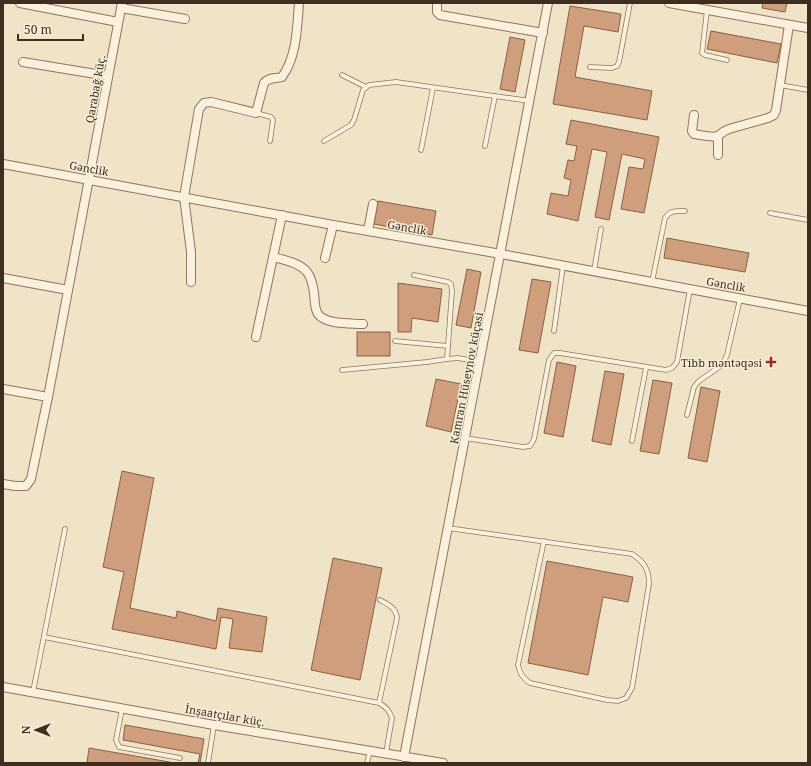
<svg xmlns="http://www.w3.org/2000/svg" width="811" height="766" font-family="'Noto Serif',serif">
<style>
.building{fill:#cf9f7d;stroke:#8d5f41}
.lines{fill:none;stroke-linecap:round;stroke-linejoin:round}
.service-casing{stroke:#8d765c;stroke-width:5.5}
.minor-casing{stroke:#8d765c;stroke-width:10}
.service{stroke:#faf1dc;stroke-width:4}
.minor{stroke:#faf1dc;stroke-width:8}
.poi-dot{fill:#9e2a2b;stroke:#f7eed8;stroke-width:1.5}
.labels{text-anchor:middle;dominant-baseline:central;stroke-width:3;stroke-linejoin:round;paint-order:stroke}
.street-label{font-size:11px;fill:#3d2e20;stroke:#f7eed8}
.poi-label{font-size:11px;fill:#3d2e20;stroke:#f7eed8;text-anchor:end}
</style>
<rect width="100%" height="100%" fill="#f0e4c8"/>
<g class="building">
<polygon points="763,3 787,3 785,12 762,8"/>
<polygon points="570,6 621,14 618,32 584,26 575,77 652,91 647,120 553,104"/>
<polygon points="711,31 781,44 777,63 707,49"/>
<polygon points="510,37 525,40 515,92 500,89"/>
<polygon points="571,120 659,137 644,213 621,209 629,167 643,169 645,159 622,154 609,220 595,217 607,152 592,149 578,221 547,214 551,193 568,196 571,180 564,178 568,160 574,161 577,146 566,144"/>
<polygon points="378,201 436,211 432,235 374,224"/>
<polygon points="667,238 749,253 745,272 664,258"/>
<polygon points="467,269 481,272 471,328 456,325"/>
<polygon points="532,279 551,282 538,353 519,350"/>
<polygon points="398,283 442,289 438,322 412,318 411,332 398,332"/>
<rect x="357" y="332" width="33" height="24"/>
<polygon points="557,362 576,366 563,437 544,433"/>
<polygon points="605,371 624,374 611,445 592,441"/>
<polygon points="436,379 461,384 451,432 426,426"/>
<polygon points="653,380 672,383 659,454 640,451"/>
<polygon points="701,387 720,391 707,462 688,458"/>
<polygon points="122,471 154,478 130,608 176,618 177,611 216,621 218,608 267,617 262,652 229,648 233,619 221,617 216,649 112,629 124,572 103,567"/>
<polygon points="333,558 382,568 360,680 311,670"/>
<polygon points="547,561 633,577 628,602 603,597 588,675 528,663"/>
<polygon points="125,725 204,739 200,763 198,763 200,754 123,740"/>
<polygon points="89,748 175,763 87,763"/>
</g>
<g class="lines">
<g class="service-casing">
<g id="service">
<polyline points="707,10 702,53 705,55 727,60"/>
<polyline points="590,67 612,68 617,66 619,62 630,3"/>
<polyline points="342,75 366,87"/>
<polyline points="780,85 808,90"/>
<polyline points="256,113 271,117 273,120 270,141"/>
<polyline points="324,141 351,125 354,120 363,90 369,85 396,82 530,101"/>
<polyline points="485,146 495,96"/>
<polyline points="421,150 433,88"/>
<polyline points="770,213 808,220"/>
<polyline points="594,271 601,229"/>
<polyline points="414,275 448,282 451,284 452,291 447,359 458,358 480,362"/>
<path d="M652,282L665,218C670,210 676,211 685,211"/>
<polyline points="554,331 563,266"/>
<polyline points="395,341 448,346"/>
<polyline points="342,370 427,362 447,359"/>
<polyline points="687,415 694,387 699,381 722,365 727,355 740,299"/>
<polyline points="465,438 523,447 530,446 534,439 549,360 554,353 560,353 666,370 672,368 677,362 690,289"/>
<polyline points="632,441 646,368"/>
<path d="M448,528L632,554C644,562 649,569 649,584L632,688L626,698L618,701L607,700L530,683C523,678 520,674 518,665L544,541"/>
<path d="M44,637L379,703C386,707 389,710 392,718L386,753"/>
<polyline points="33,692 65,529"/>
<path d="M379,703L397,618C396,608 389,605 380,600"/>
<polyline points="122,709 116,740 119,747 180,758"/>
<polyline points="208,763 214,725"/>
<polyline points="367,763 370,751"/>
</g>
</g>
<g class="minor-casing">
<g id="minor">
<polyline points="20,3 118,22"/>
<polyline points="437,3 437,12 440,15 543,33"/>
<polyline points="669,3 808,28"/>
<polyline points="121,8 185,19"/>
<polyline points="23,62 108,76"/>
<path d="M694,115L692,131L694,134C699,135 713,138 718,136C721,134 723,131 729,129L768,118L774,115L776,110L789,25"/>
<polyline points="718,136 718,155"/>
<polyline points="3,164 333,225 501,254 808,311"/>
<polyline points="368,231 373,204"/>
<path d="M273,257C284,260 300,263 307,272C312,278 313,286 314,293C315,300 314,308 318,314C326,325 351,323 363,324"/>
<polyline points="325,258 333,225"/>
<polyline points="3,278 68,290"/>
<path d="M191,282V252L184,197L199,109L204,103L211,102L256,113L264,83C269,77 275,79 282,77C297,56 297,28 299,3"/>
<polyline points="256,337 282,215"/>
<polyline points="3,389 48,397"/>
<polyline points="3,484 15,486 26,486 31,479 48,397 122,3"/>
<polyline points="3,687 214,725 443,763"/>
<polyline points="404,757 548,3"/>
</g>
</g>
<use href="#service" class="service"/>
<use href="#minor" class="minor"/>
</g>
<path class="poi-dot" d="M769 356h4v4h4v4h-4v4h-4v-4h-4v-4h4z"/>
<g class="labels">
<g class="street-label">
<text transform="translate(95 89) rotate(-80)">Qarabağ küç.</text>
<text transform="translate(89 168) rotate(10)">Gənclik</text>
<text transform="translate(407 227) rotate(10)">Gənclik</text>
<text transform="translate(726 284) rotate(10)">Gənclik</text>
<text transform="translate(466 378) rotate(-79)">Kamran Hüseynov küçəsi</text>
<text transform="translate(225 715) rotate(10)">İnşaatçılar küç.</text>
</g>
<g class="poi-label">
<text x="762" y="362">Tibb məntəqəsi</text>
</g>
</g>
<rect width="811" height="766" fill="none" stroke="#3d2e20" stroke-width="8"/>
<g transform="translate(36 730) rotate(270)" stroke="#f7eed8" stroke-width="3" paint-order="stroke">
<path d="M0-3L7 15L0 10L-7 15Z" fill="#3d2e20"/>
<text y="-6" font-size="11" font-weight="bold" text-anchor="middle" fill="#3d2e20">N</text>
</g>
<path d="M18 34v6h65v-6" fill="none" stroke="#3d2e20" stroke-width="2"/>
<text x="24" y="34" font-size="12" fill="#3d2e20" stroke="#f7eed8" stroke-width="3" paint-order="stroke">50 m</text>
</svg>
